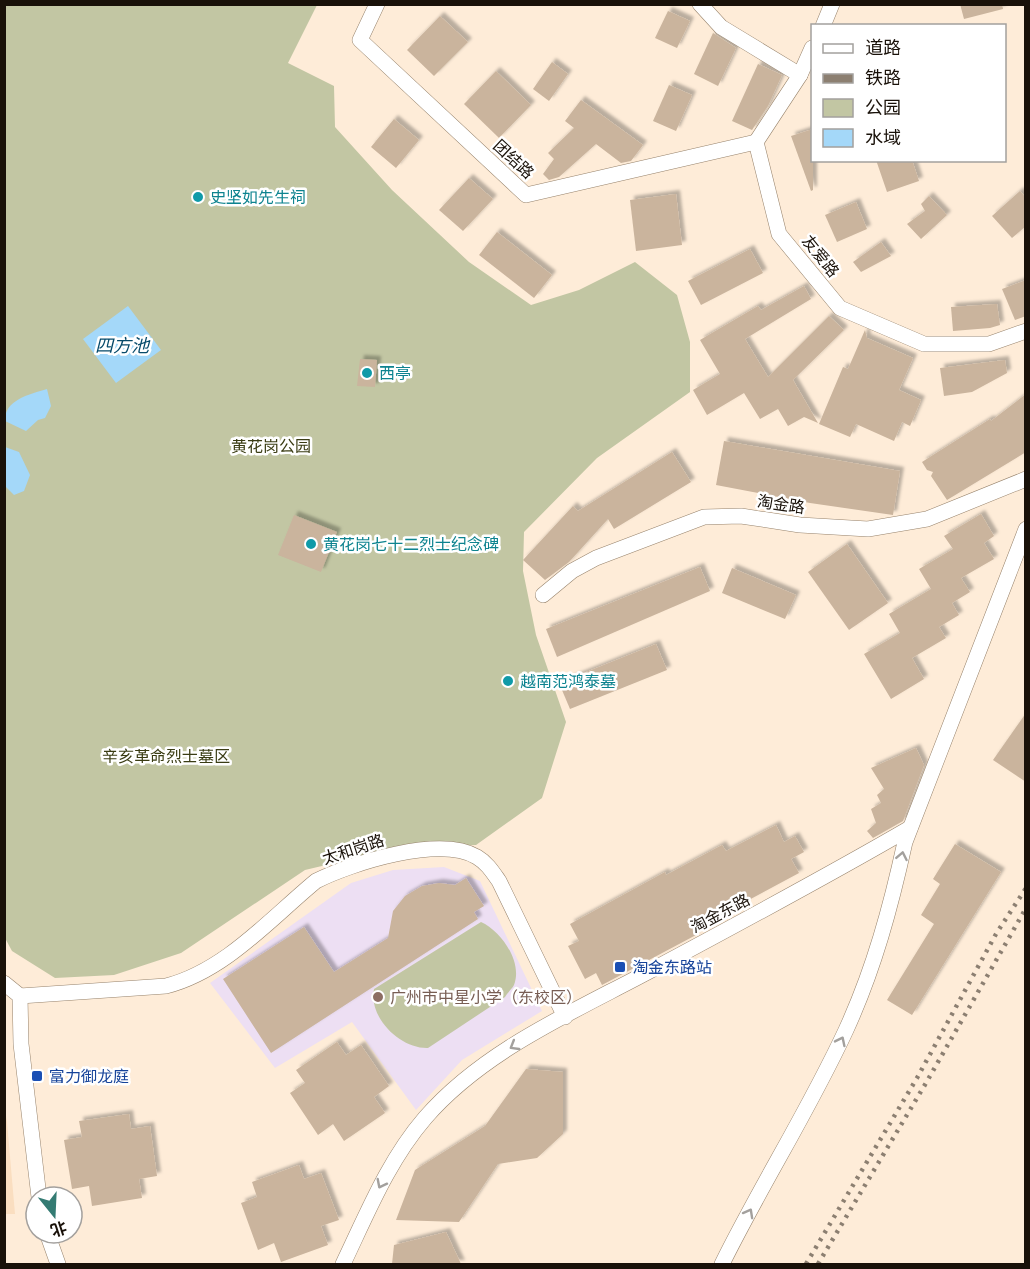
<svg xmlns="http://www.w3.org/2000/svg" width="1030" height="1269" font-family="'Open Sans','Noto Sans SC',sans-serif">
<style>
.built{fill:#fadec0}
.education{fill:#eddff3}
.green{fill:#c2c6a3}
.water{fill:#a4d8f9}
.building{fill:#cab49d;filter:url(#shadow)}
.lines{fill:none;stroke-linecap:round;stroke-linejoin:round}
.street-casing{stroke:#97836c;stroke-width:16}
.street{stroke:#fff;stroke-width:15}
.rail{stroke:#8c7f71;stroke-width:4.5;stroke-dasharray:3 6;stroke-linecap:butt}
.oneway{stroke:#a3a09d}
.culture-dot{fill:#0f9aa8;stroke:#fff;stroke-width:2}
.transit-dot{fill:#1a4fb4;stroke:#fff;stroke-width:2}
.education-dot{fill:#8d6e63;stroke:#fff;stroke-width:2}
.labels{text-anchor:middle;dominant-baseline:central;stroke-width:5;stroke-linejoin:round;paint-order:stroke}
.street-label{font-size:16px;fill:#191109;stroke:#fff}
.culture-label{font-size:16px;fill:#0d838f;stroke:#fff;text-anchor:start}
.park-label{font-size:16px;fill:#3a3c13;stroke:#fff}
.transit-label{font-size:16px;fill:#164399;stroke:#fff;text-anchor:start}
.education-label{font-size:16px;fill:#785e54;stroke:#fff;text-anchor:start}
.water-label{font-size:18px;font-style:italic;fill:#064a6a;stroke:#fff}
</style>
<defs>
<filter id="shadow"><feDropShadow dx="4" dy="-4" stdDeviation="1.5" flood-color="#0004"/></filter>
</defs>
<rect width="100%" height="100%" fill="#feecd8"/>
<polygon class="built" points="5,1110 7,1122 15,1214 5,1214"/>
<polygon class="education" points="444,867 480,881 542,1011 462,1060 416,1110 352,1022 275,1068 210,983 351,883 393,870"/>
<g class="green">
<polygon points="4,5 317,5 288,63 334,86 335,127 392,190 469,262 531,305 579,290 635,262 677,295 690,342 690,392 597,458 524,532 523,571 536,635 566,722 542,798 476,845 402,847 305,870 181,953 114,975 55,978 12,951 5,938"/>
<path d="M481,922C501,931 523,962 514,985C512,989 507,993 505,997L428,1048C401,1049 368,1018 374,989Z"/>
</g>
<g class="water">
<polygon points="128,306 161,350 116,383 83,339"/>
<path d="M47,389L51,406L45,418L38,420L26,431L5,421C4,400 30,394 47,389Z"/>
<polygon points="5,447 19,452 30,475 24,491 14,495 5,486"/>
</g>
<g class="building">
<polygon points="960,4 1002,4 1003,9 964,19"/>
<polygon points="668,11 690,21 677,48 655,38"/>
<polygon points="440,16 468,42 434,76 407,50"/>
<polygon points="713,33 736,48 718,86 694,74"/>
<polygon points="552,62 568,74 549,101 533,89"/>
<polygon points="758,64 782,75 768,106 752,130 732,121"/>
<polygon points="496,71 531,105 499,138 464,104"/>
<polygon points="669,85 692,95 676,131 653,121"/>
<polygon points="581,100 643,145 631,161 621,163 596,144 559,177 549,180 543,174 554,159 548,153 574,128 565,121"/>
<polygon points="394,119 419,140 396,168 371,147"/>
<polygon points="813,129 813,190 811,191 791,136"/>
<polygon points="876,160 912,160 919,181 887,192"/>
<polygon points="469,178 493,199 463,231 439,210"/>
<polygon points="1020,191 1026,198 1026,226 1012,238 992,216"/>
<polygon points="676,194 682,245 636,251 630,200"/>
<polygon points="929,196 947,215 921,239 907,224 925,211 921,204"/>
<polygon points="856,202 867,229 837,242 825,215"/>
<polygon points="497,232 552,275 534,298 479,255"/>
<polygon points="881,242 891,256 861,272 853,262"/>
<polygon points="750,249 763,273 701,305 688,281"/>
<polygon points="1026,280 1026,316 1015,320 1002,289"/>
<polygon points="804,286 811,299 745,339 768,377 829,316 844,330 793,380 818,423 804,417 788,426 778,409 760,419 744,393 707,415 693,390 720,374 700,340 758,306 761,310"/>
<polygon points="997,304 1000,325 990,328 953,331 951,307"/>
<polygon points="865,330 867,338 913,358 899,390 921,400 910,426 902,422 894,441 856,424 850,437 819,424 843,367 848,369"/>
<polygon points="360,359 377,360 375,387 357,386"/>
<polygon points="1005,360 1007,373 972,392 944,396 940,368"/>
<polygon points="1026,394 1026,452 947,500 931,476 933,472 927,470 922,462 990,419 991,421"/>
<polygon points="724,441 900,471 893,515 810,503 716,485"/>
<polygon points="672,452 691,482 614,529 608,519 569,562 545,580 523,560 573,506 578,511"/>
<polygon points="981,514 994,536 984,543 994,559 961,578 970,592 952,603 959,615 939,627 946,638 912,658 924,679 891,699 864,654 900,633 889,614 931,589 919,569 953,549 944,536"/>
<polygon points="294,515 337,532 321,572 278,555"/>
<polygon points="847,544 888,603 849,630 808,572"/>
<polygon points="700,567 710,591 557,657 546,629"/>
<polygon points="732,568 796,595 785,619 722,593"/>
<polygon points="656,644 667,670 570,709 559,683"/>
<polygon points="1026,713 1026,782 993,760"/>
<polygon points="916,748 924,765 903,821 873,838 867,831 876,823 871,809 881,803 877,795 884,789 871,768"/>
<polygon points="776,825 784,842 795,836 804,852 791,859 799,873 693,930 696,935 602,985 596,973 585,979 568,946 579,941 570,924 665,872 666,875 722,845 726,851"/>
<polygon points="955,844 1001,872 912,1015 887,1000 934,924 921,915 940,884 933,879"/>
<polygon points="466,878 484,906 474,912 478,919 271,1053 223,979 304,927 334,972 388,938 393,911 405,896 422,886 439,883 455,885"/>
<polygon points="337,1042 346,1055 361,1045 389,1086 374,1097 385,1113 344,1141 333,1124 318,1135 290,1093 305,1083 296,1070"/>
<polygon points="526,1069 563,1072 563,1134 537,1158 498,1164 459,1222 396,1220 415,1170 485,1126"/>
<polygon points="129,1114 131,1129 150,1126 157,1176 139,1179 142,1198 92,1206 89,1186 72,1189 64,1140 82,1137 79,1121"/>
<polygon points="299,1165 304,1179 321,1173 339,1220 321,1226 328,1245 281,1262 274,1243 258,1250 241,1203 257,1197 252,1182"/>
<polygon points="446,1232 461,1264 392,1264 394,1245"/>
</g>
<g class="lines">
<g class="street-casing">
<g id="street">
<polyline points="377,4 360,40 526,195 756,142"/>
<polyline points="700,4 721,27 800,75"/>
<polyline points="823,26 832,4"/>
<polyline points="812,48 800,75 756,142 779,234 840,308 924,344 989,344 1026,331"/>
<polyline points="543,595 572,571 596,558 704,517 741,516 800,525 868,529 927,519 1026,479"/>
<polyline points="4,983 20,996 21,1044 39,1197"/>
<path d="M20,996L166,986C225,971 270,919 316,881C352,863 440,835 477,857C487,863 492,871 499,881L565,1017"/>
<polyline points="47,1233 58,1264"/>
<path d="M343,1264C367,1214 388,1161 425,1118C483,1051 571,1013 648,972C736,925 824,878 910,828"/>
<path d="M722,1264C761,1185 809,1110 846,1030C874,969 891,906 905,842L1026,529"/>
</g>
</g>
<use href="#street" class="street"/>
<g class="rail">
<polyline points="806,1264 917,1078 996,934 1026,888"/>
<polyline points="818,1264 926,1083 1026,908"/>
</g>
</g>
<defs><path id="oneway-chevron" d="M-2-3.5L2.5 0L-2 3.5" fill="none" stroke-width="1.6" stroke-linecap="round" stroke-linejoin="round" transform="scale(1.5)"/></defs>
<g class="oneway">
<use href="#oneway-chevron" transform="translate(902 856) rotate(-79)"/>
<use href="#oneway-chevron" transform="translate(841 1041) rotate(-64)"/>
<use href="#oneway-chevron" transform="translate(514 1046) rotate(149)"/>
<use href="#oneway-chevron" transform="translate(381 1184) rotate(117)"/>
<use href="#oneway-chevron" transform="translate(749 1213) rotate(-61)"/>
</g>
<g class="culture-dot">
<circle cx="198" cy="197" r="6"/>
<circle cx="367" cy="373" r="6"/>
<circle cx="311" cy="544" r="6"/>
<circle cx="508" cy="681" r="6"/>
</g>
<g class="transit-dot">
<rect x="614" y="961" width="12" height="12" rx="3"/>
<rect x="31" y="1070" width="12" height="12" rx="3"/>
</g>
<circle class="education-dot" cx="378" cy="997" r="6"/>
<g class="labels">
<g class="street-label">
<text transform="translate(514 159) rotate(43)">团结路</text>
<text transform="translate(821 256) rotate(51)">友爱路</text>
<text transform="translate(781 504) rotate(8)">淘金路</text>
<text transform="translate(353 849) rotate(-18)">太和岗路</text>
<text transform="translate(720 913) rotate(-28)">淘金东路</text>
</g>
<g class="culture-label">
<text x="210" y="197">史坚如先生祠</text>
<text x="379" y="373">西亭</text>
<text x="323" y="544">黄花岗七十二烈士纪念碑</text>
<text x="520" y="681">越南范鸿泰墓</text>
</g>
<g class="park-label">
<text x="271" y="446">黄花岗公园</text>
<text x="166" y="756">辛亥革命烈士墓区</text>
</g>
<g class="transit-label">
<text x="632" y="967">淘金东路站</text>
<text x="49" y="1076">富力御龙庭</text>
</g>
<g class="education-label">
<text x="390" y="997">广州市中星小学（东校区）</text>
</g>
<g class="water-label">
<text x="122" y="345">四方池</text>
</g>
</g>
<rect width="1030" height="1269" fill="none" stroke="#191109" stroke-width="12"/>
<rect x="811" y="24" width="195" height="138" fill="#ffffff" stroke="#a3a09d" stroke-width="1.5"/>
<rect x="823" y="44" width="30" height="9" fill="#ffffff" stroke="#a3a09d" stroke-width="1.5"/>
<text x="865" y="54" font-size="18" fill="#191109">道路</text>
<rect x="823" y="74" width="30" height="9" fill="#8c7f71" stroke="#a3a09d" stroke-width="1.5"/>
<text x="865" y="84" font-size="18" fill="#191109">铁路</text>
<rect x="823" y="99" width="30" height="18" fill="#c2c6a3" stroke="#a3a09d" stroke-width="1.5"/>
<text x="865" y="114" font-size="18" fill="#191109">公园</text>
<rect x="823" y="129" width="30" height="18" fill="#a4d8f9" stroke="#a3a09d" stroke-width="1.5"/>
<text x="865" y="144" font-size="18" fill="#191109">水域</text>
<g transform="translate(54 1215) rotate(162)"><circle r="28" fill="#ffffff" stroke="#a3a09d" stroke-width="1.5"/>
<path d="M0-4.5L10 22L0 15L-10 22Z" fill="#347b73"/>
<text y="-9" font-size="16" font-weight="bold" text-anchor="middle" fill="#191109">北</text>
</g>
</svg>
